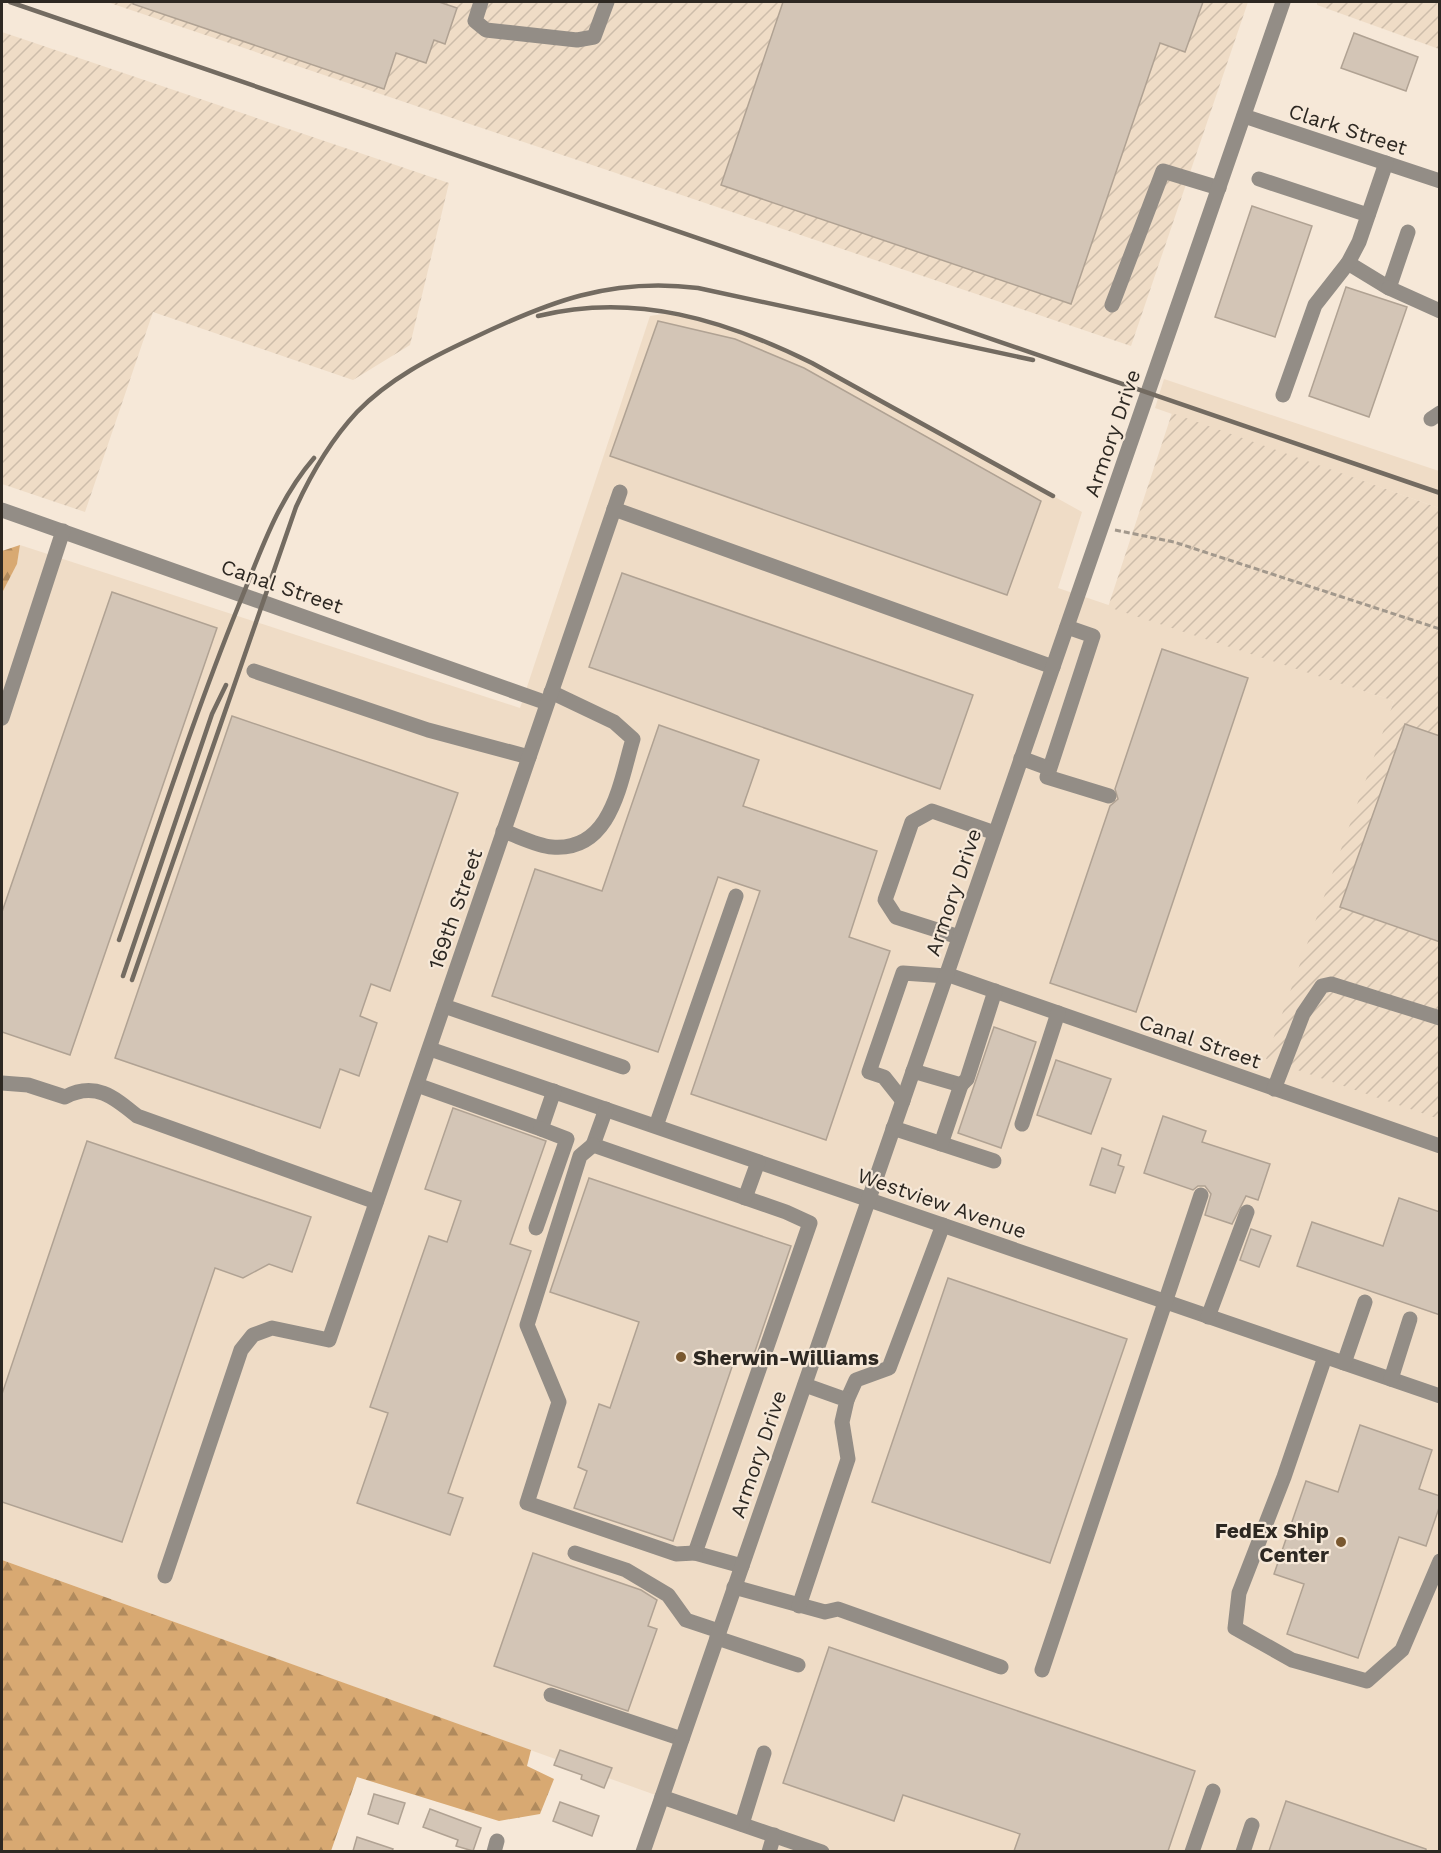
<svg xmlns="http://www.w3.org/2000/svg" width="1441" height="1853" font-family="'Work Sans',sans-serif">
<style>
.built{fill:#efdcc6}
.industrial{fill:url(#industrial-furrows)}
.forest{fill:url(#forest-firs)}
.building{fill:#d3c5b6;stroke:#b0a293;stroke-width:1.5}
.lines{fill:none;stroke-linecap:round;stroke-linejoin:round}
.path{stroke:#a2988c;stroke-width:3;stroke-dasharray:6 3;stroke-linecap:butt}
.minor{stroke:#938d86;stroke-width:15}
.rail{stroke:#736b61;stroke-width:4.5}
.poi-dot{fill:#79582f;stroke:#f6e8d8;stroke-width:2}
.labels{text-anchor:middle;dominant-baseline:central;stroke-width:4.5;stroke-linejoin:round;paint-order:stroke}
.street-label{font-size:21px;fill:#2d2822;stroke:#f6e8d8}
.poi-label{font-size:21px;font-weight:bold;fill:#2d2822;stroke:#f6e8d8;text-anchor:start}
</style>
<defs>
<pattern id="industrial-furrows" width="10" height="10" patternUnits="userSpaceOnUse" patternTransform="scale(1.5)"><rect width="10" height="10" fill="#efdcc6"/><path d="M-1 1l2-2M0 10L10 0M9 11l2-2" fill="none" stroke="#cdbdaa"/></pattern>
<pattern id="forest-firs" width="22" height="20" patternUnits="userSpaceOnUse" patternTransform="scale(1.5)"><rect width="22" height="20" fill="#d8a972"/><path d="M5 1l3.5 6h-7zM16 11l3.5 6h-7z" fill="#b08a5d"/></pattern>
</defs>
<rect width="100%" height="100%" fill="#f6e8d8"/>
<g class="built">
<polygon points="676,312 712,321 778,346 846,381 1082,512 1058,588 1394,701 1391,709 1439,1119 1439,1851 643,1851 661,1797 2,1560 2,593 17,564 20,545 520,708 650,316"/>
<polygon points="1164,379 1439,471 1439,508 1155,408"/>
</g>
<g class="industrial">
<polygon points="107,2 1248,2 1131,346"/>
<polygon points="1318,2 1439,2 1439,49 1317,5"/>
<polygon points="2,32 449,183 410,345 353,380 153,312 85,512 2,484"/>
<polygon points="1172,413 1439,508 1439,1119 1266,1059 1394,701 1108,607"/>
</g>
<g class="forest">
<polygon points="20,545 17,564 2,593 2,551"/>
<polygon points="2,1560 531,1750 527,1766 554,1779 540,1814 499,1821 357,1777 331,1851 2,1851"/>
</g>
<g class="building">
<polygon points="133,2 439,2 457,8 445,44 434,40 426,63 396,53 384,89 133,4"/>
<polygon points="783,2 1203,2 1185,52 1160,43 1071,304 721,185"/>
<polygon points="1354,33 1418,57 1406,91 1341,68"/>
<polygon points="1252,206 1312,226 1275,337 1215,317"/>
<polygon points="1346,287 1407,307 1369,417 1309,396"/>
<polygon points="658,321 735,339 804,368 1041,501 1007,595 610,456"/>
<polygon points="622,573 973,695 940,789 589,667"/>
<polygon points="112,592 217,628 70,1055 2,1032 2,912"/>
<polygon points="1162,649 1248,678 1136,1012 1050,983 1110,806 1118,799 1115,789"/>
<polygon points="232,716 458,793 390,991 371,984 360,1016 377,1023 359,1076 340,1069 320,1128 115,1058"/>
<polygon points="1405,724 1440,736 1440,942 1340,907"/>
<polygon points="659,725 759,760 743,806 877,851 849,937 890,951 826,1140 691,1094 760,891 718,877 658,1052 492,996 535,869 602,891"/>
<polygon points="994,1027 1036,1042 1001,1148 958,1133"/>
<polygon points="1056,1060 1111,1079 1091,1134 1037,1115"/>
<polygon points="453,1108 546,1141 510,1244 531,1251 448,1493 463,1498 450,1535 357,1503 388,1413 370,1407 412,1285 429,1236 447,1242 461,1201 425,1189"/>
<polygon points="1163,1116 1206,1131 1202,1142 1270,1164 1258,1200 1246,1196 1232,1224 1205,1215 1211,1194 1205,1186 1198,1186 1193,1190 1144,1173"/>
<polygon points="87,1141 311,1217 292,1272 269,1264 243,1278 215,1268 122,1542 2,1502 2,1394"/>
<polygon points="1102,1148 1121,1155 1118,1165 1124,1167 1115,1193 1090,1185"/>
<polygon points="589,1178 791,1246 752,1360 736,1355 673,1541 574,1508 587,1471 578,1467 599,1404 610,1408 639,1322 550,1292"/>
<polygon points="1399,1198 1440,1212 1440,1315 1297,1266 1312,1222 1383,1246"/>
<polygon points="1251,1229 1271,1236 1259,1267 1240,1260"/>
<polygon points="948,1278 1127,1339 1050,1563 872,1502"/>
<polygon points="1360,1425 1432,1450 1419,1489 1440,1496 1440,1505 1426,1546 1399,1537 1358,1658 1287,1634 1304,1584 1274,1574 1306,1481 1338,1492"/>
<polygon points="533,1553 641,1590 657,1600 648,1626 657,1629 628,1711 494,1666"/>
<polygon points="829,1647 1195,1771 1168,1851 1014,1851 1020,1834 903,1795 894,1821 783,1783"/>
<polygon points="560,1750 612,1768 604,1788 581,1779 582,1775 554,1765"/>
<polygon points="374,1794 405,1803 398,1824 368,1814"/>
<polygon points="1286,1801 1426,1849 1426,1851 1269,1851"/>
<polygon points="560,1802 599,1816 592,1836 553,1821"/>
<polygon points="430,1809 481,1828 473,1851 456,1846 458,1840 423,1827"/>
<polygon points="357,1837 393,1849 392,1851 353,1851"/>
</g>
<g class="lines">
<polyline class="path" points="1115,530 1174,542 1440,629"/>
<g class="minor">
<polyline points="481,2 475,21 486,30 577,40 594,37 607,2"/>
<polyline points="1244,116 1440,181"/>
<polyline points="1259,179 1368,215"/>
<polyline points="1348,263 1389,288 1408,232"/>
<polyline points="1389,288 1440,311"/>
<polyline points="1112,305 1163,171 1219,188"/>
<polyline points="1283,395 1315,305 1348,263 1359,242 1386,163"/>
<polyline points="1431,419 1440,413"/>
<polyline points="614,509 1053,667"/>
<polyline points="2,510 547,703"/>
<polyline points="1067,627 1093,636 1047,777 1109,796"/>
<polyline points="254,671 428,730 529,757"/>
<polyline points="2,718 63,531"/>
<polyline points="1021,758 1048,768"/>
<path d="M503,831C518,836 537,846 552,847C612,852 620,782 633,739L614,722L551,692"/>
<polyline points="959,937 896,917 885,900 912,822 932,811 995,833"/>
<polyline points="946,974 1440,1146"/>
<polyline points="444,1006 623,1067"/>
<polyline points="430,1049 1440,1396"/>
<polyline points="913,1071 961,1085 967,1079 995,991"/>
<path d="M2,1083L28,1085L65,1097C95,1081 114,1097 137,1116L376,1202"/>
<polyline points="417,1085 541,1129 554,1091"/>
<polyline points="1274,1089 1303,1014 1322,986 1331,984 1440,1018"/>
<polyline points="903,1101 884,1077 869,1072 903,973 946,976"/>
<polyline points="606,1109 593,1145 786,1212 810,1223 695,1553 742,1566"/>
<polyline points="1022,1124 1058,1013"/>
<polyline points="656,1126 736,896"/>
<polyline points="893,1128 994,1161"/>
<polyline points="941,1144 961,1085"/>
<polyline points="593,1145 580,1156 527,1325 559,1402 527,1503 676,1554 695,1553"/>
<polyline points="745,1198 758,1162"/>
<polyline points="536,1228 567,1139 541,1129"/>
<polyline points="1208,1317 1247,1212"/>
<polyline points="1325,1357 1284,1477 1239,1593 1235,1628 1292,1660 1367,1681 1402,1650 1440,1561"/>
<polyline points="1344,1363 1365,1302"/>
<polyline points="1391,1379 1410,1319"/>
<polyline points="847,1400 856,1380 889,1368 943,1225"/>
<polyline points="575,1553 626,1570 668,1595 686,1620 719,1631"/>
<polyline points="165,1576 241,1350 253,1335 272,1328 329,1340 620,492"/>
<polyline points="734,1587 825,1612 838,1609 1001,1667"/>
<polyline points="799,1606 848,1459 842,1422 847,1400 805,1385"/>
<polyline points="717,1638 798,1665"/>
<polyline points="1042,1670 1201,1195"/>
<polyline points="551,1695 682,1739"/>
<polyline points="662,1797 822,1852"/>
<polyline points="742,1824 764,1753"/>
<polyline points="494,1852 497,1841"/>
<polyline points="643,1852 1283,2"/>
<polyline points="769,1852 774,1835"/>
<polyline points="1192,1852 1213,1791"/>
<polyline points="1243,1852 1252,1825"/>
</g>
<g class="rail">
<polyline points="10,2 1440,493"/>
<path d="M538,316C635,292 725,320 812,363L1053,496"/>
<path d="M119,940C158,828 194,716 238,607C260,554 276,502 314,458"/>
<polyline points="123,976 212,714 226,685"/>
<path d="M132,980L296,507C312,472 331,440 357,412C389,379 430,358 471,339C548,302 611,277 698,288L1033,360"/>
</g>
</g>
<g class="poi-dot">
<circle cx="681" cy="1357" r="6"/>
<circle cx="1341" cy="1542" r="6"/>
</g>
<g class="labels">
<g class="street-label">
<text transform="translate(1348 129) rotate(18)">Clark Street</text>
<text transform="translate(1112 433) rotate(-71)">Armory Drive</text>
<text transform="translate(282 586) rotate(19)">Canal Street</text>
<text transform="translate(953 892) rotate(-71)">Armory Drive</text>
<text transform="translate(455 909) rotate(-71)">169th Street</text>
<text transform="translate(1200 1041) rotate(19)">Canal Street</text>
<text transform="translate(942 1203) rotate(19)">Westview Avenue</text>
<text transform="translate(758 1454) rotate(-71)">Armory Drive</text>
</g>
<g class="poi-label">
<text x="693" y="1357">Sherwin-Williams</text>
<text x="1329" y="1530" text-anchor="end">FedEx Ship<tspan x="1329" dy="24">Center</tspan></text>
</g>
</g>
<rect width="1441" height="1853" fill="none" stroke="#2d2822" stroke-width="6"/>
</svg>
